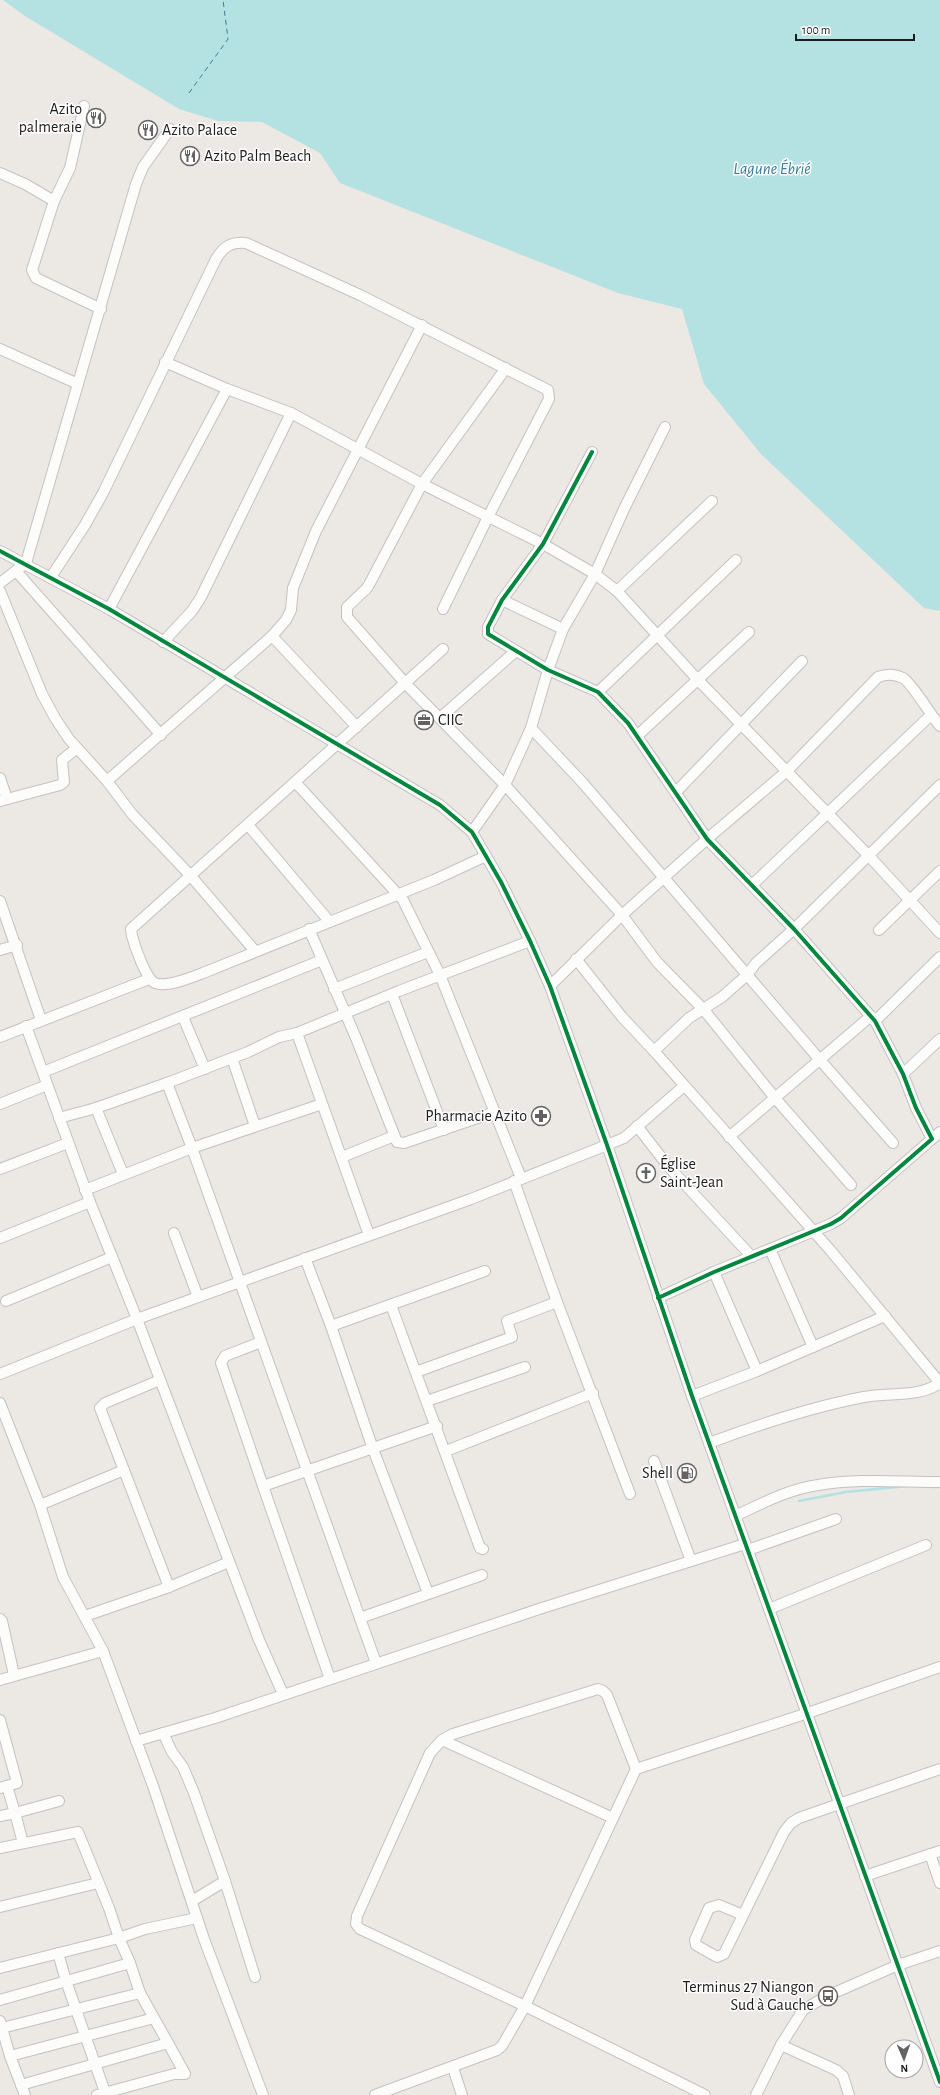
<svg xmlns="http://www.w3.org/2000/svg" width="940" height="2095" font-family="'Alegreya Sans',sans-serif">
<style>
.water{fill:#b4e1e2}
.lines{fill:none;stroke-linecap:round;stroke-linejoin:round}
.stream{stroke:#b4e1e2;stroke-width:2.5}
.ferry{stroke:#397c9c;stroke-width:1;stroke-dasharray:5 4;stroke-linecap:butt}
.minor-casing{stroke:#c4c2c0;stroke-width:12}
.minor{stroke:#fcfcfb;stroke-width:10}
.cycleway-casing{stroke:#fff;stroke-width:6}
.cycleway{stroke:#00873e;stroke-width:4}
.labels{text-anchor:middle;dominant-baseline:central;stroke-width:3;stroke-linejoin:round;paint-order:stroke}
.poi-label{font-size:16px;fill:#1c1c1c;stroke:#fff;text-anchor:end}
.water-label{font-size:17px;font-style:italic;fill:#397c9c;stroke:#fff}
</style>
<rect width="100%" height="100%" fill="#ece8e4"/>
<polygon class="water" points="3,0 940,0 940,611 924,608 761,454 704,384 682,309 618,293 340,183 320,153 262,122 218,121 179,109 25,16"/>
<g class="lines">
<g class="stream">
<polyline points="932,1487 940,1487"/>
<polyline points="799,1501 846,1492 907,1486"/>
</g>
<polyline class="ferry" points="189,93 228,39 223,0"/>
<g class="minor-casing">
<g id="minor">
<polyline points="84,106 70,168 54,201 32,270 36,278 101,309"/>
<polyline points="0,173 25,184 54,201"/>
<polyline points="0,349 78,384"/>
<polyline points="165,362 227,389 291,413 422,484 543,544 595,574 617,591 698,680 869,856 940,933"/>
<polyline points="506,368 422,484 371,581 367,588 347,607 347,617 405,683 505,785 622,915 657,962 704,1010 775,1098 851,1185"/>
<polyline points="592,452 543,544 502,600 488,627 488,634 548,670 598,692 628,723 707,839 794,929 875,1021 903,1074 916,1108 932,1139 841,1218 831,1224 714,1272 658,1298"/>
<polyline points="0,551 109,609 440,805 472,832 501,882 530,941 550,986 607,1145 692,1396 940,2082"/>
<polyline points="16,571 161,735"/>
<path d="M51,577L85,525L103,493L216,259C224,246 231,242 246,243L360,295L548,390L549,399L488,517L443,609"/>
<polyline points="0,583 26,563 136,184 143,167 170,129"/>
<polyline points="0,591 42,694 55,718 69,739 107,781 132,814 190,875 255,951"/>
<polyline points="617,591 712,501"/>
<polyline points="502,600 563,629"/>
<polyline points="109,609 227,389"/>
<polyline points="272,636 357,727"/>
<polyline points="163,642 192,611 201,597 291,413"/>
<path d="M443,649L131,929L132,936C135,947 146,979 155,983C167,988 192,977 203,973L434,880L486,856"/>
<polyline points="598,692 736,560"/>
<polyline points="440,718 516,651"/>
<polyline points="531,728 582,782 820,1060 893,1143"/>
<polyline points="638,735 749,632"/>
<polyline points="0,778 7,799"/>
<polyline points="107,781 272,636 286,620 291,610 293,588 316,531 422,325"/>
<polyline points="296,783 403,900 440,975 521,1178"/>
<polyline points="676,792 802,661"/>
<polyline points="0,801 60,785 64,782 62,760 77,748"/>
<polyline points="248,825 329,921"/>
<polyline points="472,832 505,785 531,728 548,670 563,629 595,574 624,509 665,427"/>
<polyline points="752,885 931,715"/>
<polyline points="0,901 41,1020"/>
<polyline points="309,929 356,1038 397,1142 404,1143 495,1112"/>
<polyline points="879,930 940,871"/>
<polyline points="0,950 17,945"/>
<polyline points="576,959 622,1017 654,1051 831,1251 940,1383"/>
<path d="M550,986L622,915L707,839L787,771L878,677C886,674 895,674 903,678C911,682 932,717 940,726"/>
<polyline points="334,989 428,952"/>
<polyline points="392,994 444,1130"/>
<polyline points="183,1017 205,1069"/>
<polyline points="875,1021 940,957"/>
<polyline points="26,1026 90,1202 137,1319 259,1640 283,1694"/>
<polyline points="297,1033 369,1235"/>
<polyline points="0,1037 149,979"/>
<polyline points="654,1051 689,1018 722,997 747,975 756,963 794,929 940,785"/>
<polyline points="232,1058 255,1126"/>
<polyline points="43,1072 322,960"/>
<polyline points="903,1074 940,1039"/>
<polyline points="167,1083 192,1148 376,1663"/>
<polyline points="0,1104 47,1085"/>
<polyline points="96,1108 123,1174"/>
<polyline points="59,1118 96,1108 167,1083 248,1052 279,1037 297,1033 399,991 530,941"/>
<polyline points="637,1126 668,1166 752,1257"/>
<polyline points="729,1137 871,1016"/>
<polyline points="932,1139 940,1132"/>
<polyline points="342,1157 394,1136"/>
<polyline points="0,1169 68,1143"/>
<polyline points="514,1181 557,1302 630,1494"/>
<polyline points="85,1190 192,1148 322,1104"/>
<polyline points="174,1233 198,1297"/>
<polyline points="0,1238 90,1202"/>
<polyline points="770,1249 813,1347"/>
<polyline points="305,1258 331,1326 373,1449 428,1593"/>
<polyline points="714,1272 757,1371"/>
<polyline points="6,1301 112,1257"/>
<polyline points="391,1305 480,1548 483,1549"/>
<polyline points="331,1326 485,1271"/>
<polyline points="261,1342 225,1356 221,1363 263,1486"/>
<polyline points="416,1372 512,1337 507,1321 557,1302"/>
<polyline points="0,1374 137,1319 471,1199 607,1145 624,1138 684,1086"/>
<polyline points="160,1380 105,1403 100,1408 169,1587"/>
<polyline points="692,1396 757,1371 885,1316"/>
<polyline points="427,1401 525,1367"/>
<polyline points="0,1403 40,1505 63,1577 103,1651 153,1786 204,1939 263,2095"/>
<path d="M709,1443C760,1424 811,1407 864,1397C890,1392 918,1398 940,1383"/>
<polyline points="446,1451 593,1393"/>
<polyline points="654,1461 691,1561"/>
<polyline points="40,1505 124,1470"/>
<path d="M735,1516C761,1504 789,1489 818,1485C857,1478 900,1482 940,1482"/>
<polyline points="748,1550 836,1519"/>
<polyline points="769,1609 926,1545"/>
<polyline points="85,1616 169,1587 229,1562"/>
<polyline points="360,1618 482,1575"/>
<polyline points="0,1619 2,1621 14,1675"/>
<polyline points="330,1679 263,1486 437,1426"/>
<polyline points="0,1680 103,1651"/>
<polyline points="0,1720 17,1783 0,1788"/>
<polyline points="163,1733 172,1752 183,1767 194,1793 225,1881 192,1901"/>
<polyline points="442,1740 613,1818"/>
<polyline points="136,1741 215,1718 539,1609 745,1544"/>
<polyline points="636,1769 607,1695 603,1691 598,1689 453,1734 442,1740 430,1753 357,1916 356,1924 360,1929 525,2006 705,2095"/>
<polyline points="7,1786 15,1813 59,1801"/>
<polyline points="0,1816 15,1813 23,1843"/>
<polyline points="0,1848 78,1832 109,1908 119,1938 145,1929 197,1918"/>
<polyline points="930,1854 940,1883"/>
<polyline points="865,1876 940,1851"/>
<polyline points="225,1881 255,1977"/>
<polyline points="0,1907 98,1883"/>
<polyline points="743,1915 719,1905 709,1908 695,1940 696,1945 717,1957 724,1954 784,1832 791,1823 799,1818 940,1769"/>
<polyline points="58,1953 66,1981 106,2095"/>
<polyline points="0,1968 119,1938 130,1963 0,2000"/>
<polyline points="0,2021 10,2056 25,2095"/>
<polyline points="2,2028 140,1993"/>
<polyline points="781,2045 836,2070 843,2076 849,2095"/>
<polyline points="10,2056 154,2018"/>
<polyline points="453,2068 462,2095"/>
<polyline points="21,2085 168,2043 140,1993 130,1963"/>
<polyline points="97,2095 174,2074 185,2074 168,2043"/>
<polyline points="375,2095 497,2050 502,2046 525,2006 636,1769 808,1713 940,1667"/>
<polyline points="756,2095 781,2045 803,2010 827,1996 898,1965 940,1951"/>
</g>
</g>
<use href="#minor" class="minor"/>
<g class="cycleway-casing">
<g id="cycleway">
<polyline points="592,452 543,544 502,600 488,627 488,634 548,670 598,692 628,723 707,839 794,929 875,1021 903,1074 916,1108 932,1139 841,1218 831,1224 714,1272 658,1298"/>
<polyline points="0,551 109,609 440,805 472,832 501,882 530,941 550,986 607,1145 692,1396 940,2082"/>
</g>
</g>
<use href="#cycleway" class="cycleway"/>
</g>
<defs>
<g id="restaurant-ring" transform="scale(1)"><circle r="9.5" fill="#fff" stroke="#656362" stroke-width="1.5"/><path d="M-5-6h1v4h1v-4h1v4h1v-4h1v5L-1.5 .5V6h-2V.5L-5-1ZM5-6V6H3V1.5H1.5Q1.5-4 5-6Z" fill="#656362"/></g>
<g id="office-ring" transform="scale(1)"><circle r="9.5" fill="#fff" stroke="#656362" stroke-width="1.5"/><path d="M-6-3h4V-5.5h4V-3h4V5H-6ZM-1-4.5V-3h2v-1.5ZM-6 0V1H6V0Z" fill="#656362"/></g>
<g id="pharmacy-ring" transform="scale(1)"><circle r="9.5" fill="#fff" stroke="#656362" stroke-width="1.5"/><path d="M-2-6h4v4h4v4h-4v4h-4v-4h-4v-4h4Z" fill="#656362"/></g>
<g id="church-ring" transform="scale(1)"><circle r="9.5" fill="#fff" stroke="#656362" stroke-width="1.5"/><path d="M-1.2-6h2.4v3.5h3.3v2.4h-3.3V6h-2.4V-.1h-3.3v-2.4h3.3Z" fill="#656362"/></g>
<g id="fuel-ring" transform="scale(1)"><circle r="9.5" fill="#fff" stroke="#656362" stroke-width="1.5"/><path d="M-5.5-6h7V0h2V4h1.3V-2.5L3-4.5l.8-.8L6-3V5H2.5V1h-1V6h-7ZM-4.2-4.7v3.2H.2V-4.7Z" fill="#656362"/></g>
<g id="bus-ring" transform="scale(1)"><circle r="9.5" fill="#fff" stroke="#656362" stroke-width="1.5"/><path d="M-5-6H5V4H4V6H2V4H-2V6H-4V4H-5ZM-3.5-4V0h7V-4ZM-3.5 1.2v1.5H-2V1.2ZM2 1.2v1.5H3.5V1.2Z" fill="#656362"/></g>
</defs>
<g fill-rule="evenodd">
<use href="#restaurant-ring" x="96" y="118"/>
<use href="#restaurant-ring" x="148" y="130"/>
<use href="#restaurant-ring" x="190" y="156"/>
<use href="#office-ring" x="424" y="720"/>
<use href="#pharmacy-ring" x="541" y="1116"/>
<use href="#church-ring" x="646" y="1173"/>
<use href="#fuel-ring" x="687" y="1473"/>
<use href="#bus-ring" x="828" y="1996"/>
</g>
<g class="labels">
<g class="poi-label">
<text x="82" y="109">Azito<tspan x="82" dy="18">palmeraie</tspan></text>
<text x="162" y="130" text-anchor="start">Azito Palace</text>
<text x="204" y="156" text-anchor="start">Azito Palm Beach</text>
<text x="438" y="720" text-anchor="start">CIIC</text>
<text x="527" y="1116">Pharmacie Azito</text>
<text x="660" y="1164" text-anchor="start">Église<tspan x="660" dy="18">Saint-Jean</tspan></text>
<text x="673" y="1473">Shell</text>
<text x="814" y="1987">Terminus 27 Niangon<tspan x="814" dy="18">Sud à Gauche</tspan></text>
</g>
<g class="water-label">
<text x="772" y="168">Lagune Ébrié</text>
</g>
</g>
<g transform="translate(904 2059) rotate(178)"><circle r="19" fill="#ffffff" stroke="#a4a4a4"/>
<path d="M0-3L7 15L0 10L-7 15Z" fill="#656362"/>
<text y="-6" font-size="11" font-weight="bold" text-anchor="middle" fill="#1c1c1c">N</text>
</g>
<path d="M796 34v6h118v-6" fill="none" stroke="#1c1c1c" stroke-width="2"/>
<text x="802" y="34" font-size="12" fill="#1c1c1c" stroke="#ffffff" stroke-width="3" paint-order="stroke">100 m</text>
</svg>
